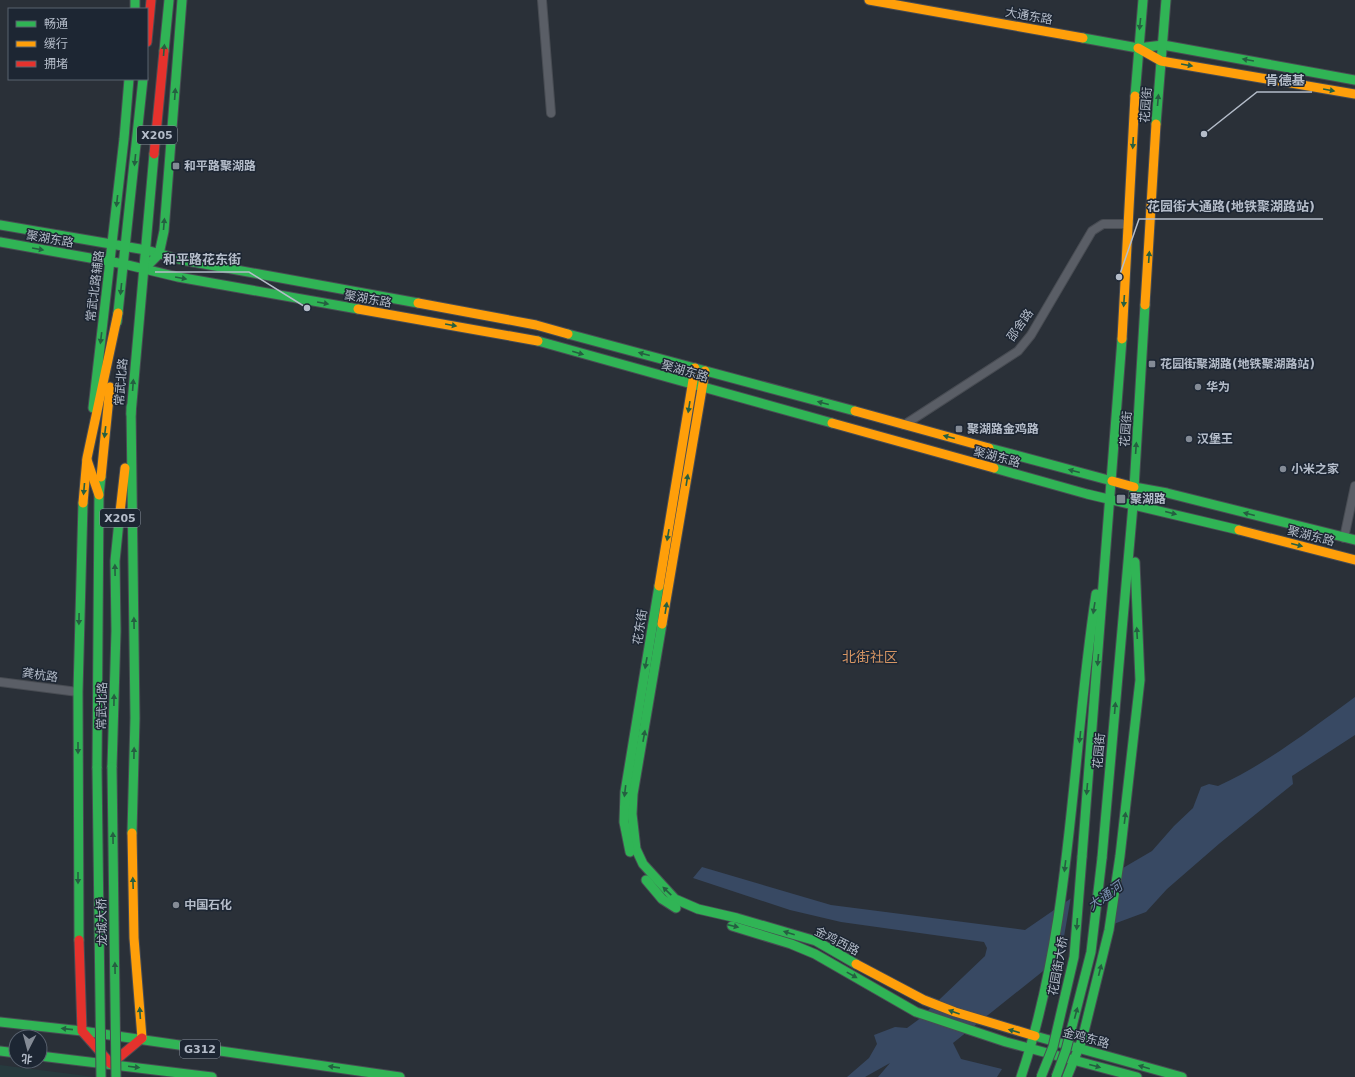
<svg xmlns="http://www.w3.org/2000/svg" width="1355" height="1077" font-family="'DejaVu Sans','Noto Sans SC',sans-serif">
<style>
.green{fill:#273a3e}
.water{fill:#384963}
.pier{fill:#2a3038}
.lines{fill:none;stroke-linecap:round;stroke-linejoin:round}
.street-casing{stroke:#484c53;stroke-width:10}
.fast-casing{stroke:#484c53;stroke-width:11}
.slow-casing{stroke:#484c53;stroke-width:11}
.jam-casing{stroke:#484c53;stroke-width:11}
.street{stroke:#5a5e66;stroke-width:8}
.fast{stroke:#30b455;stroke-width:9}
.slow{stroke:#ff9f0a;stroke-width:9}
.jam{stroke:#e5322d;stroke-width:9}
.fast-bridge-casing{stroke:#484c53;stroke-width:11;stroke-linecap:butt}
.fast-bridge{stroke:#30b455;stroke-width:9}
.oneway{fill:#255f41}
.poi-dot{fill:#848b96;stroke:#1d2633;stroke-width:1.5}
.labels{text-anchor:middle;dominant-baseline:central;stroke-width:3;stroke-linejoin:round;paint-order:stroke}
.shield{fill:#1d2633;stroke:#878f9c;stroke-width:1}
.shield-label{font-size:11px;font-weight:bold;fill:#b4bcc9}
.street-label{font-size:12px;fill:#b4bcc9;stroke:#1d2633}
.poi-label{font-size:12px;font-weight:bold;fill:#b4bcc9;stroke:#1d2633;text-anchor:start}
.water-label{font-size:13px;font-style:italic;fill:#7c92b1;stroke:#1d2633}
.quarter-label{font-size:14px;fill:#d59563;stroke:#1d2633}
.leader{fill:none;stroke:#b4bcc9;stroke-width:1.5}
.callout-dot{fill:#b4bcc9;stroke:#1d2633;stroke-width:1.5}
.callout-label{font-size:13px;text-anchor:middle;font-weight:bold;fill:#b4bcc9;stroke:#1d2633;stroke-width:3;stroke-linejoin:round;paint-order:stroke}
</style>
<rect width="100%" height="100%" fill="#2a3038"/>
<polygon class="green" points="0,1065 95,1077 0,1077"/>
<path class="water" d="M1355,697V735L1292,776L1293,784L1220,843L1167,889L1146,912L1092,932L953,1043L961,1059L1002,1069L997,1077H878L890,1063L865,1077H847L869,1058L877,1044L874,1035L895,1027L907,1028L918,1020L985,956L987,948L984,942L841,922L790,910L693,878L702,867L831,905L1025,930L1070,899L1152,851L1174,826L1193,808L1201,787L1209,784L1218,786C1268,763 1311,729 1355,697Z"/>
<polygon class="pier" points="1119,868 1110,928 1093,934 1060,960 1071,896"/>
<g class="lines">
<g class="street-casing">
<g id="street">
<polyline points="542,0 551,113"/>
<polyline points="904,425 1018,351 1031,335 1092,231 1103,224 1129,224"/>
<polyline points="1344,538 1355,486"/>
<polyline points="0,682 78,692"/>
</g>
</g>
<g class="fast-casing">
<g id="fast">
<polyline points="135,0 135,9"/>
<polyline points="1083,38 1138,48 1163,45 1355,80"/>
<polyline points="164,51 169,0"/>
<polyline points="1135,96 1143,0"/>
<polyline points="1156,124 1166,0"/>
<polyline points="0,225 146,250 182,260 418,303"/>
<polyline points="0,242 124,264 178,277 358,309"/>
<polyline points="143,270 159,254 164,231 182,0"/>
<polyline points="117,322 143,79"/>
<polyline points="568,334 855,411"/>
<polyline points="538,341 832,423"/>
<polyline points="131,407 135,718 132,833"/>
<polyline points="93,408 124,139 129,79"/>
<polyline points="131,414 154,154"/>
<polyline points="989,448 1112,481"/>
<polyline points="994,468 1087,494 1239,530"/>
<polyline points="1134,487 1167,493 1355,540"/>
<polyline points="662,624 633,794 632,814 636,849 643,864 675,899 698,909 737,918 816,941 856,964"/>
<polyline points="112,767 116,631 115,561 119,521"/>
<polyline points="97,768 99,495 101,477"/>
<polyline points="630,852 624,822 625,792 659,586"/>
<polyline points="1082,857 1122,339"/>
<polyline points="1102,858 1133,505 1145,305"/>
<polyline points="646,880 662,899 676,908"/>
<polyline points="732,926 791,944 815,954 916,1012 1006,1042 1137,1077"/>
<polyline points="79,940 78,692 83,503"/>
<polyline points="0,1022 82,1031 400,1077"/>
<polyline points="1035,1036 1182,1077"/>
<polyline points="0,1051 16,1053"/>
<polyline points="40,1056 212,1077"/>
<path d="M1021,1077C1073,921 1071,755 1096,594"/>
<polyline points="1067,1077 1082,1040 1109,930 1120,856 1140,680 1135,562"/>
</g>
</g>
<g class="slow-casing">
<g id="slow">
<polyline points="869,0 1083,38"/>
<polyline points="1138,48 1161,61 1355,94"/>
<polyline points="418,303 536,325 568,334"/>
<polyline points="1145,305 1156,124"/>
<polyline points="358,309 538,341"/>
<polyline points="1122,339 1135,96"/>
<polyline points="855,411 989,448"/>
<polyline points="832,423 994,468"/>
<polyline points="87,460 99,495"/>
<polyline points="101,477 110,387"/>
<polyline points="1112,481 1134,487"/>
<polyline points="83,503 87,458 118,313"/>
<polyline points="119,521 125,468"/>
<polyline points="1239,530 1355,560"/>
<polyline points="659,586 695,368"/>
<polyline points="662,624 705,371"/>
<polyline points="132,833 134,938 142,1038"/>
<polyline points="856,964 924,1000 955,1012 1035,1036"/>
</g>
</g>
<g class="jam-casing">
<g id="jam">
<polyline points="147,42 151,0"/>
<polyline points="154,154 164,51"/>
<polyline points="79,940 82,1031 111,1064 142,1038"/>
</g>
</g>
<use href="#street" class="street"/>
<use href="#fast" class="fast"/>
<use href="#slow" class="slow"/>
<use href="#jam" class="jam"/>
<g class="fast-bridge-casing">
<g id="fast-bridge">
<polyline points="112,767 116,1077"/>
<polyline points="97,768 101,1077"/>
<polyline points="1041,1077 1053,1047 1074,957 1082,857"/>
<polyline points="1056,1077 1066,1050 1091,952 1102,858"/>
</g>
</g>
<use href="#fast-bridge" class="fast-bridge"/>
</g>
<defs><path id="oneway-solid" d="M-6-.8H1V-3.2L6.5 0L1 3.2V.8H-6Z"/></defs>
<g class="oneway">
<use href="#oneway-solid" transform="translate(1140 24) rotate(96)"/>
<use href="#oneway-solid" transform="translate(164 50) rotate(-85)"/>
<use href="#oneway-solid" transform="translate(1248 60) rotate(-170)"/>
<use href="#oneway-solid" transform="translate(1187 65) rotate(10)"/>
<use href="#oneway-solid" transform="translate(1329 90) rotate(10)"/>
<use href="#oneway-solid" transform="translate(175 94) rotate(-86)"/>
<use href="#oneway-solid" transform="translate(1158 100) rotate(-85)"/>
<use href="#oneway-solid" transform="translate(1133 143) rotate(93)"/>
<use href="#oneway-solid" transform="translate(135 160) rotate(96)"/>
<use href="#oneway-solid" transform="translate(117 201) rotate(96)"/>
<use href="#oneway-solid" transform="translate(164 224) rotate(-85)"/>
<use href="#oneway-solid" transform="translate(38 249) rotate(10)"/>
<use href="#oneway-solid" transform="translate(1149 257) rotate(-86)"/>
<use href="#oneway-solid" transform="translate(181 278) rotate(10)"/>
<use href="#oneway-solid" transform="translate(121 289) rotate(96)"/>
<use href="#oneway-solid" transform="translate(1124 301) rotate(94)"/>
<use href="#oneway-solid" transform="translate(323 303) rotate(10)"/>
<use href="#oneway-solid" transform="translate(451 325) rotate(10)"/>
<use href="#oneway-solid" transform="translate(101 338) rotate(97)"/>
<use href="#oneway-solid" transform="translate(578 353) rotate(16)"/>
<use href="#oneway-solid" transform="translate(644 354) rotate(-165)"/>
<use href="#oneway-solid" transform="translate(133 385) rotate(-86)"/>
<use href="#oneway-solid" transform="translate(823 403) rotate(-165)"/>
<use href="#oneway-solid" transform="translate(689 407) rotate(99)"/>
<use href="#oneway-solid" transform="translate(105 432) rotate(97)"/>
<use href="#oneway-solid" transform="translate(949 437) rotate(-165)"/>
<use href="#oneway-solid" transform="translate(1136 448) rotate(-86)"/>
<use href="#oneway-solid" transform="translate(1074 471) rotate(-165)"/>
<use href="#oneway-solid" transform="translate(687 480) rotate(-81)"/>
<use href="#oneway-solid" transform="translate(84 489) rotate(95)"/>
<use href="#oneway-solid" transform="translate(1171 513) rotate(14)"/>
<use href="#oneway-solid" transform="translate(1249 514) rotate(-166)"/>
<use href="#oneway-solid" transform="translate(668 535) rotate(100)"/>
<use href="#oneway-solid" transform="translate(1297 545) rotate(14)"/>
<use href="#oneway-solid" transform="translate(115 570) rotate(-91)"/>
<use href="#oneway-solid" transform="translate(666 608) rotate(-81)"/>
<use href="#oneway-solid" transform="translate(1094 608) rotate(99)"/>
<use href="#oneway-solid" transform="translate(79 619) rotate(91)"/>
<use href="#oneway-solid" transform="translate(134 623) rotate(-91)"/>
<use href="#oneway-solid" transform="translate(1137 633) rotate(-93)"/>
<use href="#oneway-solid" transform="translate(1098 660) rotate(95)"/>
<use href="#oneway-solid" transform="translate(646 663) rotate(100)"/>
<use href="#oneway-solid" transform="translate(114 700) rotate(-89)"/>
<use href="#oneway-solid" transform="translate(1115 708) rotate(-85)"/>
<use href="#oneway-solid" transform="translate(644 736) rotate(-80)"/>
<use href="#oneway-solid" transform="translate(1080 737) rotate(96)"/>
<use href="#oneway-solid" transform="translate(78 748) rotate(90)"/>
<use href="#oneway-solid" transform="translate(134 753) rotate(-89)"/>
<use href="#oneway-solid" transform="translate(1087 789) rotate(95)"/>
<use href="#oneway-solid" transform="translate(625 791) rotate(97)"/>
<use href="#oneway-solid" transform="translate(1125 818) rotate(-83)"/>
<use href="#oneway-solid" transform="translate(113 838) rotate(-91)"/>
<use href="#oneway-solid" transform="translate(1065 866) rotate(97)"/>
<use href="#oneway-solid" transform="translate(78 878) rotate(90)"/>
<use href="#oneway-solid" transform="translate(133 883) rotate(-92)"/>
<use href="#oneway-solid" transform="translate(667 891) rotate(-136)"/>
<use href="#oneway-solid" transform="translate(1077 924) rotate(94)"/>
<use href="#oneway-solid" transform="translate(733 926) rotate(13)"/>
<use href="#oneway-solid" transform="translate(789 933) rotate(-163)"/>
<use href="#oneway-solid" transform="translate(115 968) rotate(-91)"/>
<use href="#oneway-solid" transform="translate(1100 970) rotate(-76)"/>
<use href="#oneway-solid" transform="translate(852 975) rotate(29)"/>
<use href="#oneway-solid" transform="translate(954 1012) rotate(-160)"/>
<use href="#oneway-solid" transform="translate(140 1013) rotate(-94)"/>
<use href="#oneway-solid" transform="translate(1076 1013) rotate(-75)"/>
<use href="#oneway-solid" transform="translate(67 1029) rotate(-174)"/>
<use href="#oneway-solid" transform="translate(1014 1031) rotate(-164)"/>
<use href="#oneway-solid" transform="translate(1095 1066) rotate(15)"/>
<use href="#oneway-solid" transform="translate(134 1067) rotate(7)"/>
<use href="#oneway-solid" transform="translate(334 1067) rotate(-172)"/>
<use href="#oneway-solid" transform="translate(1144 1067) rotate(-164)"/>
</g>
<g class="poi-dot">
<rect x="172" y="162" width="8" height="8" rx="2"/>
<rect x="1148" y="360" width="8" height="8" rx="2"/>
<circle cx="1198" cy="387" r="4"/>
<rect x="955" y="425" width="8" height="8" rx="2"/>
<circle cx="1189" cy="439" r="4"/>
<circle cx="1283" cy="469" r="4"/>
<rect x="1116" y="494" width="10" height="10" rx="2"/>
<circle cx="176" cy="905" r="4"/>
</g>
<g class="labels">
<g class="shield">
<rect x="137" y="126" width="40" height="18" rx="3"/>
<rect x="100" y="509" width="40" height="18" rx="3"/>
<rect x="180" y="1040" width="40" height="18" rx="3"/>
</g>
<g class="shield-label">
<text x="157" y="135">X205</text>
<text x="120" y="518">X205</text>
<text x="200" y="1049">G312</text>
</g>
<g class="street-label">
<text transform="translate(1029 16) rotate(10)">大通东路</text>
<text transform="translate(1146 105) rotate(-86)">花园街</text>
<text transform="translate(50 239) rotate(10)">聚湖东路</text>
<text transform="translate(95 286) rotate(-83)">常武北路辅路</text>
<text transform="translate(368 299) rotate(10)">聚湖东路</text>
<text transform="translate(1020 325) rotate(-55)">邵舍路</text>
<text transform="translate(685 371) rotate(16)">聚湖东路</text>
<text transform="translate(121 382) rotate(-85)">常武北路</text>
<text transform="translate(1126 429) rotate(-86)">花园街</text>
<text transform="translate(997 457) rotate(15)">聚湖东路</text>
<text transform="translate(1311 536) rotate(14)">聚湖东路</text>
<text transform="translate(640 627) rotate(-81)">花东街</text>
<text transform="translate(40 675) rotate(8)">龚杭路</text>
<text transform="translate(102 706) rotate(-89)">常武北路</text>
<text transform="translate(1099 751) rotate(-85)">花园街</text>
<text transform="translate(102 922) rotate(-91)">龙城大桥</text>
<text transform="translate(837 941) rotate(27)">金鸡西路</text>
<text transform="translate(1058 966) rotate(-80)">花园街大桥</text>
<text transform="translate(1086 1038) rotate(15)">金鸡东路</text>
</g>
<g class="poi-label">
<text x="184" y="166">和平路聚湖路</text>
<text x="1160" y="364">花园街聚湖路(地铁聚湖路站)</text>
<text x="1206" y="387">华为</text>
<text x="967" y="429">聚湖路金鸡路</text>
<text x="1197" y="439">汉堡王</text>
<text x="1291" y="469">小米之家</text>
<text x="1130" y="499">聚湖路</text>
<text x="184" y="905">中国石化</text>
</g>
<g class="water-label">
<text transform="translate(1105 896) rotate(-36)">大通河</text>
</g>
<g class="quarter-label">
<text x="870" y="657">北街社区</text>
</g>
</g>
<path class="leader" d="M1204 134L1257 92H1312M1119 277L1139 219H1323M307 308L249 272H155"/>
<g class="callout-dot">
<circle cx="1204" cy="134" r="4"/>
<circle cx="1119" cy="277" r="4"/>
<circle cx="307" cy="308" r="4"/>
</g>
<g class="callout-label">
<text x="1285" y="85">肯德基</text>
<text x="1231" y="211">花园街大通路(地铁聚湖路站)</text>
<text x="202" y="264">和平路花东街</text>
</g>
<rect x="8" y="8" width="140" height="72" fill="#1d2633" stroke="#59626f"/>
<rect x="16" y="21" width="20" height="6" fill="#30b455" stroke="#59626f"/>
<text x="44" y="28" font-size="12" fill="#b4bcc9">畅通</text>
<rect x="16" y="41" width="20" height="6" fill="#ff9f0a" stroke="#59626f"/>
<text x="44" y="48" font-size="12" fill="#b4bcc9">缓行</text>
<rect x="16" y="61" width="20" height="6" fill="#e5322d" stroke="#59626f"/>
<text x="44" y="68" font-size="12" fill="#b4bcc9">拥堵</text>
<g transform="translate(28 1049) rotate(186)"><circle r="19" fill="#1d2633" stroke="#59626f"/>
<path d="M0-3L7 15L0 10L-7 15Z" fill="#848b96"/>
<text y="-6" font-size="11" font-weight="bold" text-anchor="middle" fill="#b4bcc9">北</text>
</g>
</svg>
